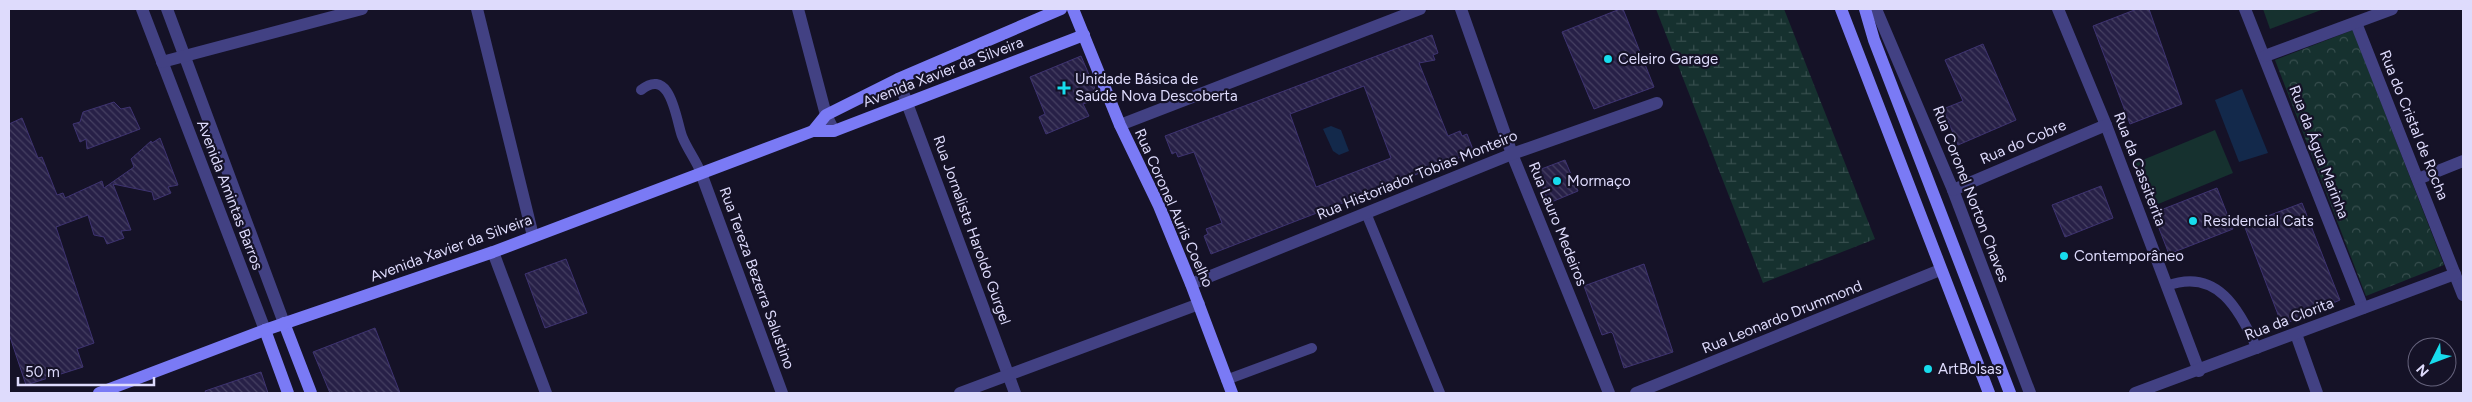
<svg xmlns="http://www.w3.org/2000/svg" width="2472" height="402" font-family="Figtree,sans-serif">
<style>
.wetland{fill:url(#wetland-marsh)}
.park{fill:url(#park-crowns)}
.garden{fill:#16312f}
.water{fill:#13294b}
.building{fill:url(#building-back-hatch);stroke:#3e3371;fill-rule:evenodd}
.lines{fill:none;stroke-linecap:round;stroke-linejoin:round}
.lane{stroke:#424183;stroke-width:10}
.street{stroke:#424183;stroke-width:12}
.secondary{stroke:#7a7af5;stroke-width:12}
.poi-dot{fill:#17dced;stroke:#151227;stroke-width:2}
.labels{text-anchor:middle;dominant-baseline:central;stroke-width:4.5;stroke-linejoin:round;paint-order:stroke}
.poi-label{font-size:15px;fill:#dedbfc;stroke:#151227;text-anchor:start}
.street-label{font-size:15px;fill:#dedbfc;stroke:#151227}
</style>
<defs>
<pattern id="wetland-marsh" width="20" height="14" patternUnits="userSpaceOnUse" patternTransform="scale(1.25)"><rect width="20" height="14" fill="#16312f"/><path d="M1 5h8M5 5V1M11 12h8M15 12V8" fill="none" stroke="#374e4e"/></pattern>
<pattern id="park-crowns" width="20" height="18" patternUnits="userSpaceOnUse" patternTransform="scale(1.25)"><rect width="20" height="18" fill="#16312f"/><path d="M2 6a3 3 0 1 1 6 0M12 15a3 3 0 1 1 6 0" fill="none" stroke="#374e4e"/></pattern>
<pattern id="building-back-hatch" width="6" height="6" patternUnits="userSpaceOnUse" patternTransform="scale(1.25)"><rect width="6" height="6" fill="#272047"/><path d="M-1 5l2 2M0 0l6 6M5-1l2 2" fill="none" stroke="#464062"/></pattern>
</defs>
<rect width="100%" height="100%" fill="#151227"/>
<polygon class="wetland" points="1656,9 1784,9 1875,239 1763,283"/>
<polygon class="park" points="2353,30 2444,265 2366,296 2275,60"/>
<g class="garden">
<polygon points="2263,9 2324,9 2270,29"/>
<polygon points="2215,130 2233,173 2151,207 2133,164"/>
</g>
<g class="water">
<polygon points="2242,89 2268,153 2239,162 2215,100"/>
<polygon points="1331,126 1341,130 1349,151 1339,155 1333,151 1323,129"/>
</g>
<g class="building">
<polygon points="1620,9 1623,9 1654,87 1594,109 1562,32"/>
<polygon points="2137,9 2149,9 2182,104 2130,124 2093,26"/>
<path d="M1432,35L1438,53L1433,55L1435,60L1419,63L1448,136L1460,131L1462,136L1467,134L1474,152L1211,254L1204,236L1208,234L1206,229L1222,223L1194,152L1178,157L1176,152L1172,154L1165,136ZM1364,86L1391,158L1316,187L1290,114Z"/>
<polygon points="1983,44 2016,120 1958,145 1943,109 1963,101 1945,60"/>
<polygon points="1081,56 1099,98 1083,104 1089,116 1046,134 1039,117 1045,114 1030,77"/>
<polygon points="114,102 121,109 130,107 140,129 87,149 86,139 80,142 73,124 80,122 83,112"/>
<polygon points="22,118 38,158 42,157 57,195 63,193 65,198 102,181 104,188 134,167 131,159 151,141 152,143 160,138 178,185 168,187 171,193 154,200 152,192 113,184 131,230 121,231 124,238 107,244 104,237 94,235 88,215 56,227 94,343 77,349 83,367 26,385 9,334 9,124"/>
<polygon points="1565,160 1578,191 1549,203 1536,171"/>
<polygon points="2101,186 2113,218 2065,237 2052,205"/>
<polygon points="2217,188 2233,229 2169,254 2153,213"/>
<polygon points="2302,203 2340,300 2282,325 2244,225"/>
<polygon points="566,259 587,313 545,328 525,274"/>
<polygon points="1644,264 1673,352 1624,368 1613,334 1611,332 1602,335 1584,286"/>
<polygon points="375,328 400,393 330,393 313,352"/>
<polygon points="261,372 268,393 206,393 205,391"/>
</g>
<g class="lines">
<g class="lane">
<path d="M641,90C671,66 676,120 682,136C687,149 696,160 701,173"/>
<polyline points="1366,213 1440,393"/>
<path d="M2167,286C2217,267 2240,310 2257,349"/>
<polyline points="1226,380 1312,348"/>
</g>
<g class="street">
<polyline points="142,9 265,330"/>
<polyline points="167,9 284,323"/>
<polyline points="477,9 533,236"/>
<polyline points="798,9 826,115 834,131"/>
<polyline points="1461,9 1512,154 1609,393"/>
<polyline points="1876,9 1953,190 2030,393"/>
<polyline points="2058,9 2106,125 2199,371"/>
<polyline points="2245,9 2363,308"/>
<polyline points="2356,23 2463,295"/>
<polyline points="2265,56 2392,9"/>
<polyline points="162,62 362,9"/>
<polyline points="898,79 1015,393"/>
<polyline points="1120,125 1420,9"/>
<polyline points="701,173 782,393"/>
<polyline points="2418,179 2463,161"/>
<polyline points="1953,190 2106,125"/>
<polyline points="493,252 546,393"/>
<polyline points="1191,284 1512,154 1657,103"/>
<polyline points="2296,334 2317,393"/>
<polyline points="960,393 1199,304"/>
<polyline points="1636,393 1940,270"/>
<polyline points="2135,393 2455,274"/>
</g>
<g class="secondary">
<polyline points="1073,9 1120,125 1159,206 1191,284 1232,393"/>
<polyline points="1841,9 1989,393"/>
<polyline points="1865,9 1874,40 2010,393"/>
<polyline points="813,131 826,115 898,79 1061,9"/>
<polyline points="284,323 311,393"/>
<polyline points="265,330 288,393"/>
<polyline points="99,393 265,330 493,252 813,131 834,131 1084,35"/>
</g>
</g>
<g class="poi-dot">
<circle cx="1608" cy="59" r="5"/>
<path d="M1061.5 80.5h5v5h5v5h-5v5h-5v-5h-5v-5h5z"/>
<circle cx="1557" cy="181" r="5"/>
<circle cx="2193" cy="221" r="5"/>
<circle cx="2064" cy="256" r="5"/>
<circle cx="1928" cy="369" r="5"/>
</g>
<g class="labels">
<g class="poi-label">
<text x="1618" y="59">Celeiro Garage</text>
<text x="1075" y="79">Unidade Básica de<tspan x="1075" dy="17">Saúde Nova Descoberta</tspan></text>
<text x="1567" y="181">Mormaço</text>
<text x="2203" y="221">Residencial Cats</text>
<text x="2074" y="256">Contemporâneo</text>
<text x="1938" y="369">ArtBolsas</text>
</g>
<g class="street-label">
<text transform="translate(943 72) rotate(-21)">Avenida Xavier da Silveira</text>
<text transform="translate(2414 125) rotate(68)">Rua do Cristal de Rocha</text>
<text transform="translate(2023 142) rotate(-23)">Rua do Cobre</text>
<text transform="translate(2319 152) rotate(69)">Rua da Água Marinha</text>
<text transform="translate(2140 169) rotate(69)">Rua da Cassiterita</text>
<text transform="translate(1417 175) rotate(-22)">Rua Historiador Tobias Monteiro</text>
<text transform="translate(1971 194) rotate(69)">Rua Coronel Norton Chaves</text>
<text transform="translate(230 195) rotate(69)">Avenida Amintas Barros</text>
<text transform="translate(1174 208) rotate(66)">Rua Coronel Auris Coelho</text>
<text transform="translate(1558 224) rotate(68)">Rua Lauro Medeiros</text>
<text transform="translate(972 230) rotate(70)">Rua Jornalista Haroldo Gurgel</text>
<text transform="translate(451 248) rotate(-20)">Avenida Xavier da Silveira</text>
<text transform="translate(757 278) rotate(70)">Rua Tereza Bezerra Salustino</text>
<text transform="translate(1782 317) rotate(-22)">Rua Leonardo Drummond</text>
<text transform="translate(2289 319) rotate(-21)">Rua da Clorita</text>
</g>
</g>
<rect width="2472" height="402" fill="none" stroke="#dedbfc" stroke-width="20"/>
<g transform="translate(2432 362) rotate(228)"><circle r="24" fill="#151227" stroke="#65627c"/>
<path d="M0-4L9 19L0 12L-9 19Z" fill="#17dced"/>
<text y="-8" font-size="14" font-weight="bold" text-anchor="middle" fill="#dedbfc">N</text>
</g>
<path d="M18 377v8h136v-8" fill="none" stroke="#dedbfc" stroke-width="2.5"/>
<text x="25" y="377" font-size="15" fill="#dedbfc" stroke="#151227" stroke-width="4" paint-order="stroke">50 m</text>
</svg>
